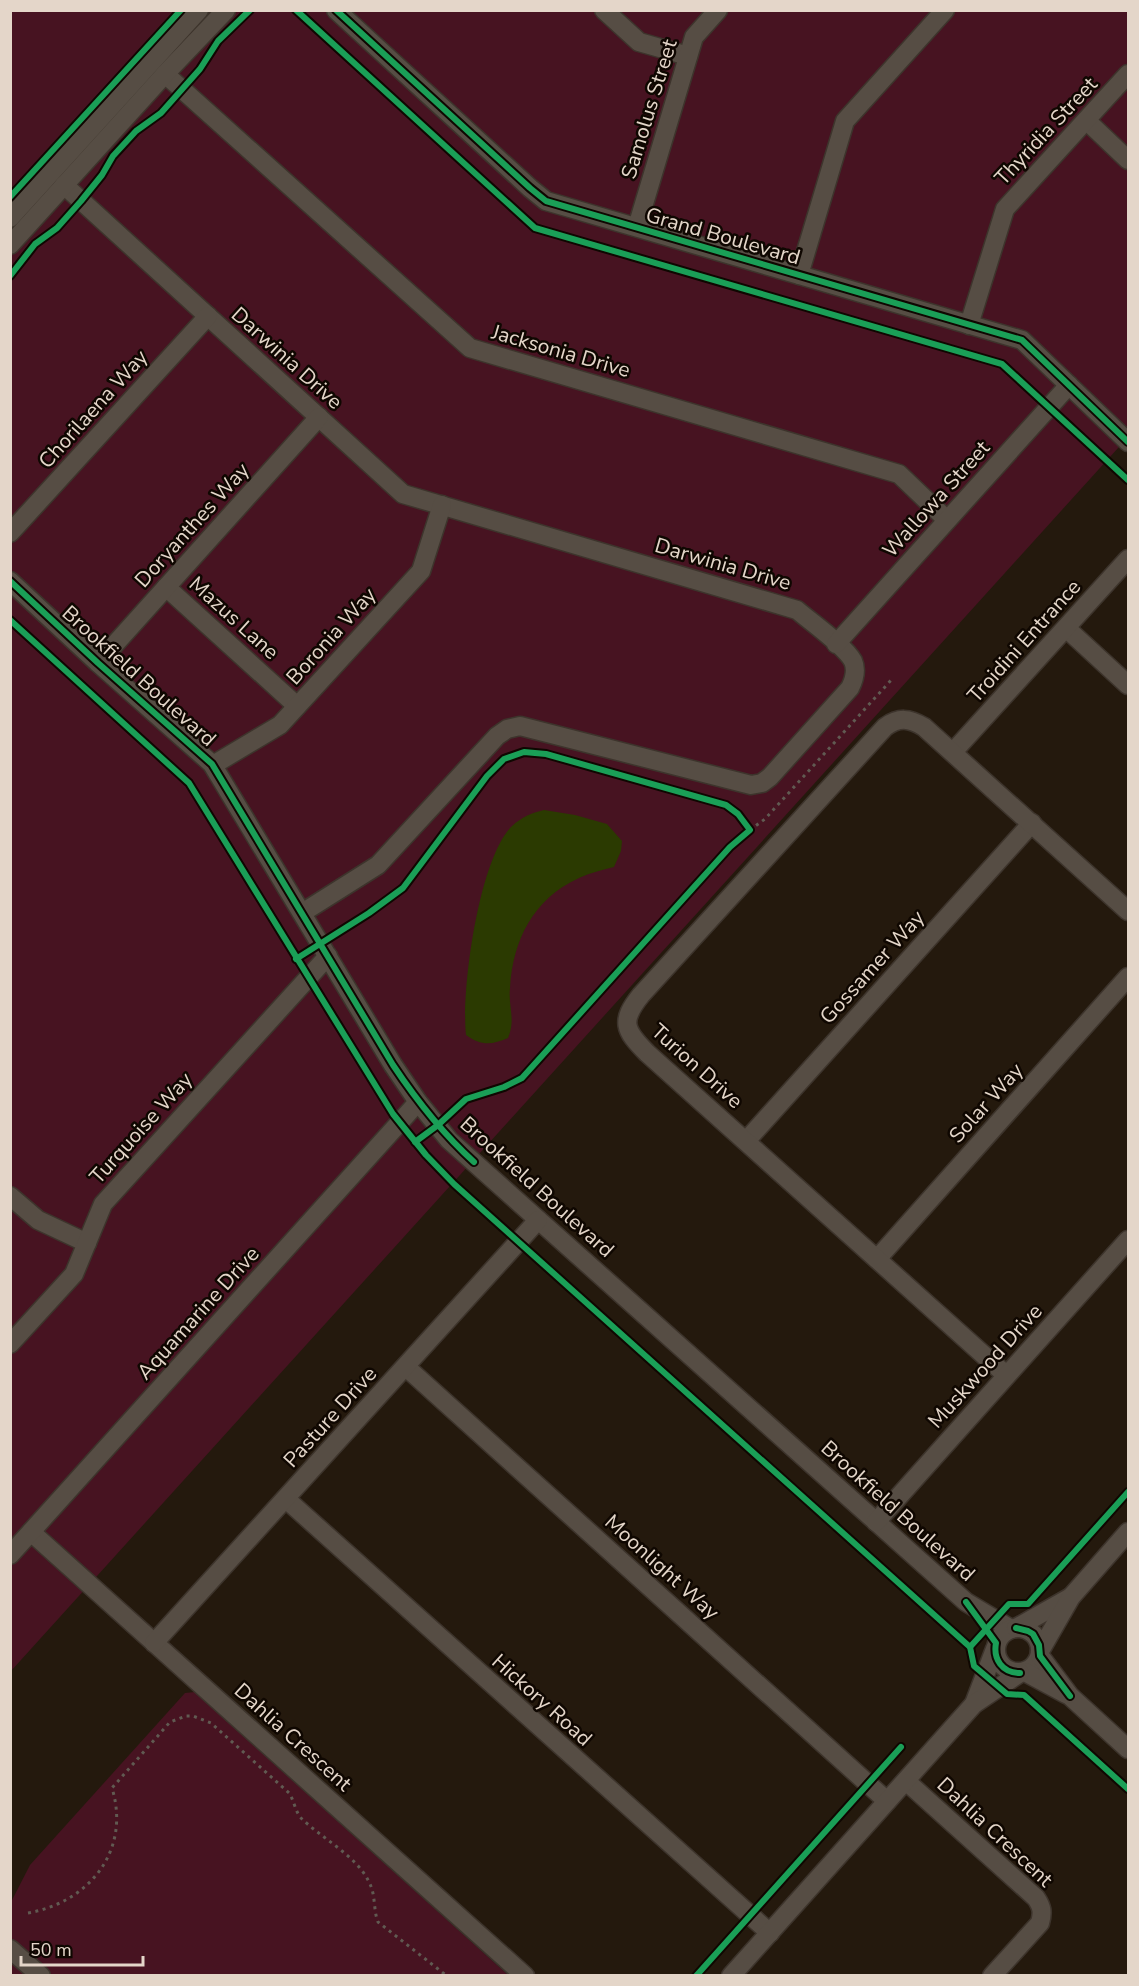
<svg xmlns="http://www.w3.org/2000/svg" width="1139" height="1986" font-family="'Nunito Sans',sans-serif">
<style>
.green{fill:#471321}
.water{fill:#2b3a01}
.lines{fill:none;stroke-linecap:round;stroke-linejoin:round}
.minor-casing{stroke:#3d342c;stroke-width:21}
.path{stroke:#615a52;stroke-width:3;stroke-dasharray:3 4.5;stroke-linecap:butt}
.minor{stroke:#564d44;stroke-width:18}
.cycleway-casing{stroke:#0f0701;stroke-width:10}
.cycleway{stroke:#1a9f57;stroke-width:6}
.labels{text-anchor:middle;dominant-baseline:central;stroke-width:5;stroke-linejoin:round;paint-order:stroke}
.street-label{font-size:21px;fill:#e4d6c9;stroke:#0f0701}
</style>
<rect width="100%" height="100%" fill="#24190d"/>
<g class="green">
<polygon points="11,11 1128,11 1128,437 11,1671"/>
<polygon points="195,1692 508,1975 11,1975 10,1904 30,1865 185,1693"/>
</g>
<path class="water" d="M544,810L575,815L607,824L622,841L621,851L614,867C602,870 590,873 579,878C533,899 513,940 510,988C508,1006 516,1020 508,1038C492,1045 481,1046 466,1035C461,990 479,858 512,826C522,817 531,813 544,810Z"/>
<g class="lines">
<g class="minor-casing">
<g id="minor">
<polyline points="336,10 530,188 546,201 1022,340 1128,442"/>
<polyline points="604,10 639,42 688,56"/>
<polyline points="165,74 470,348 899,474 947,520"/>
<polyline points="1087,121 1128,160"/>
<path d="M64,185L403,494L797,610C811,622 845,646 853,661C857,670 854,680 850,688L770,777L762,783L751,785L520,726L507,729L497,736L378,865L302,913"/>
<polyline points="10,218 199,10"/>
<polyline points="637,227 694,37 718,10"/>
<polyline points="10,245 165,74 226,10"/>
<polyline points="799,275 845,121 945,10"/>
<polyline points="969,325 1005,209 1128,74"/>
<polyline points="10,533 208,316"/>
<polyline points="10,581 98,663 212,764 393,1065 418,1102 449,1140 966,1602 1011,1629"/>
<polyline points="166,587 297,706"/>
<polyline points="1066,628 1128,685"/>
<polyline points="836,644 1069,385"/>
<polyline points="98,663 319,417"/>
<polyline points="953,752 1128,559"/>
<polyline points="213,765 280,725 421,571 442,505"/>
<polyline points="746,1141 1032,823"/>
<polyline points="10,1196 38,1220 87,1243"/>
<polyline points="877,1259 1128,977"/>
<polyline points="10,1344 74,1274 103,1204 328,956"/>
<polyline points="406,1367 887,1801"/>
<path d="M1006,1375L647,1053C624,1030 620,1021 641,995L885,727C899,717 909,718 924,727L1128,911"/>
<polyline points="286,1499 770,1933"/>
<polyline points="876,1522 1128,1240"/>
<polyline points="31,1532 525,1976"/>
<polyline points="10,1555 418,1102"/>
<circle cx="1018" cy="1650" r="22"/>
<polyline points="1016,1628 1069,1598"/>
<polyline points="154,1643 538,1220"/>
<polyline points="1040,1651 1071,1597 1128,1532"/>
<polyline points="1040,1656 1070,1696 1128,1749"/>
<polyline points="1025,1672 1066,1694"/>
<polyline points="974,1704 995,1649"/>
<path d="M906,1781L1036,1898C1042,1907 1043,1912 1040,1923L992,1976"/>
<polyline points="10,1949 41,1976"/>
<polyline points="731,1976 974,1704 1020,1673"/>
</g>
</g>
<g class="path">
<polyline points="750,830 765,819 893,678"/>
<polyline points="333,935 403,888 487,776 504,759 524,752 546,754 726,805 738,814 750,830 730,847 522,1078 504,1087 466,1099 450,1113"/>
<polyline points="296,959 307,951"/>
<polyline points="415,1142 424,1135"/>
<path d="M28,1913C90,1902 131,1850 112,1788L170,1722L186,1716H193L211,1723L289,1793C294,1800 295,1811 301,1818C321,1838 357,1856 369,1882C376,1895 373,1909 378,1922L447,1976"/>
</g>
<use href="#minor" class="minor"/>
<g class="cycleway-casing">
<g id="cycleway">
<polyline points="296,10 535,228 1002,364 1128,480"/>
<polyline points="336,10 530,188 546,201 1022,340 1128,442"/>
<polyline points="10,197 181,10"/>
<polyline points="10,276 35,244 57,228 81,201 102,175 113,156 136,131 161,113 200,69 218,41 250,10"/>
<path d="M10,581L98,663L212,764L393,1065C417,1101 442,1133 474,1162"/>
<polyline points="10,620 189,783 393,1114 426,1155 454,1184 970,1647 974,1666 1007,1694 1024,1695 1128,1789"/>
<polyline points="296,959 369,913 403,888 487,776 504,759 524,752 546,754 726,805 738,814 750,830 730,847 522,1078 504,1087 466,1099 438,1125 415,1142"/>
<path d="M966,1602L996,1643C993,1659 1002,1673 1020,1673"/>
<polyline points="1016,1628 1028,1631 1033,1634 1039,1645 1040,1656 1070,1696"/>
<polyline points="970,1647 1009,1604 1028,1604 1128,1492"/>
<polyline points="696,1976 901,1747"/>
</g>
</g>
<use href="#cycleway" class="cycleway"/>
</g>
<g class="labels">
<g class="street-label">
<text transform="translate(649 109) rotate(-73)">Samolus Street</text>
<text transform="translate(1046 131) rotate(-47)">Thyridia Street</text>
<text transform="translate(723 236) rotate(16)">Grand Boulevard</text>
<text transform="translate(561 351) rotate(16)">Jacksonia Drive</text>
<text transform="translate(287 358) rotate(42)">Darwinia Drive</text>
<text transform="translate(93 409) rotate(-48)">Chorilaena Way</text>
<text transform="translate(936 499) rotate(-48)">Wallowa Street</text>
<text transform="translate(192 525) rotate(-48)">Doryanthes Way</text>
<text transform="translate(723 564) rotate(16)">Darwinia Drive</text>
<text transform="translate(234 618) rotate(42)">Mazus Lane</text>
<text transform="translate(331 636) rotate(-48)">Boronia Way</text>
<text transform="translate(1024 641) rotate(-48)">Troidini Entrance</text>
<text transform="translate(139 676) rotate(42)">Brookfield Boulevard</text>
<text transform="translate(872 967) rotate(-48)">Gossamer Way</text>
<text transform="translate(697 1066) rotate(42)">Turion Drive</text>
<text transform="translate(986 1103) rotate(-48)">Solar Way</text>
<text transform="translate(141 1128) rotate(-48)">Turquoise Way</text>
<text transform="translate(537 1187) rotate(42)">Brookfield Boulevard</text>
<text transform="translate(198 1313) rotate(-48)">Aquamarine Drive</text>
<text transform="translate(985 1366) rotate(-48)">Muskwood Drive</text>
<text transform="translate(330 1417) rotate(-48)">Pasture Drive</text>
<text transform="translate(898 1511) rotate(42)">Brookfield Boulevard</text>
<text transform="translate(662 1567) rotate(42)">Moonlight Way</text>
<text transform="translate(542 1700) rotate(42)">Hickory Road</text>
<text transform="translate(293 1737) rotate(42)">Dahlia Crescent</text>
<text transform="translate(995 1832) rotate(43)">Dahlia Crescent</text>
</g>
</g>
<rect width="1139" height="1986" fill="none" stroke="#e4d6c9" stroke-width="24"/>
<path d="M21 1956v9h122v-9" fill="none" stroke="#e4d6c9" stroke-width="3"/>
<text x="30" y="1956" font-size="18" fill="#e4d6c9" stroke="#0f0701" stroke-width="4.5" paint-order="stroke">50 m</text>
</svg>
